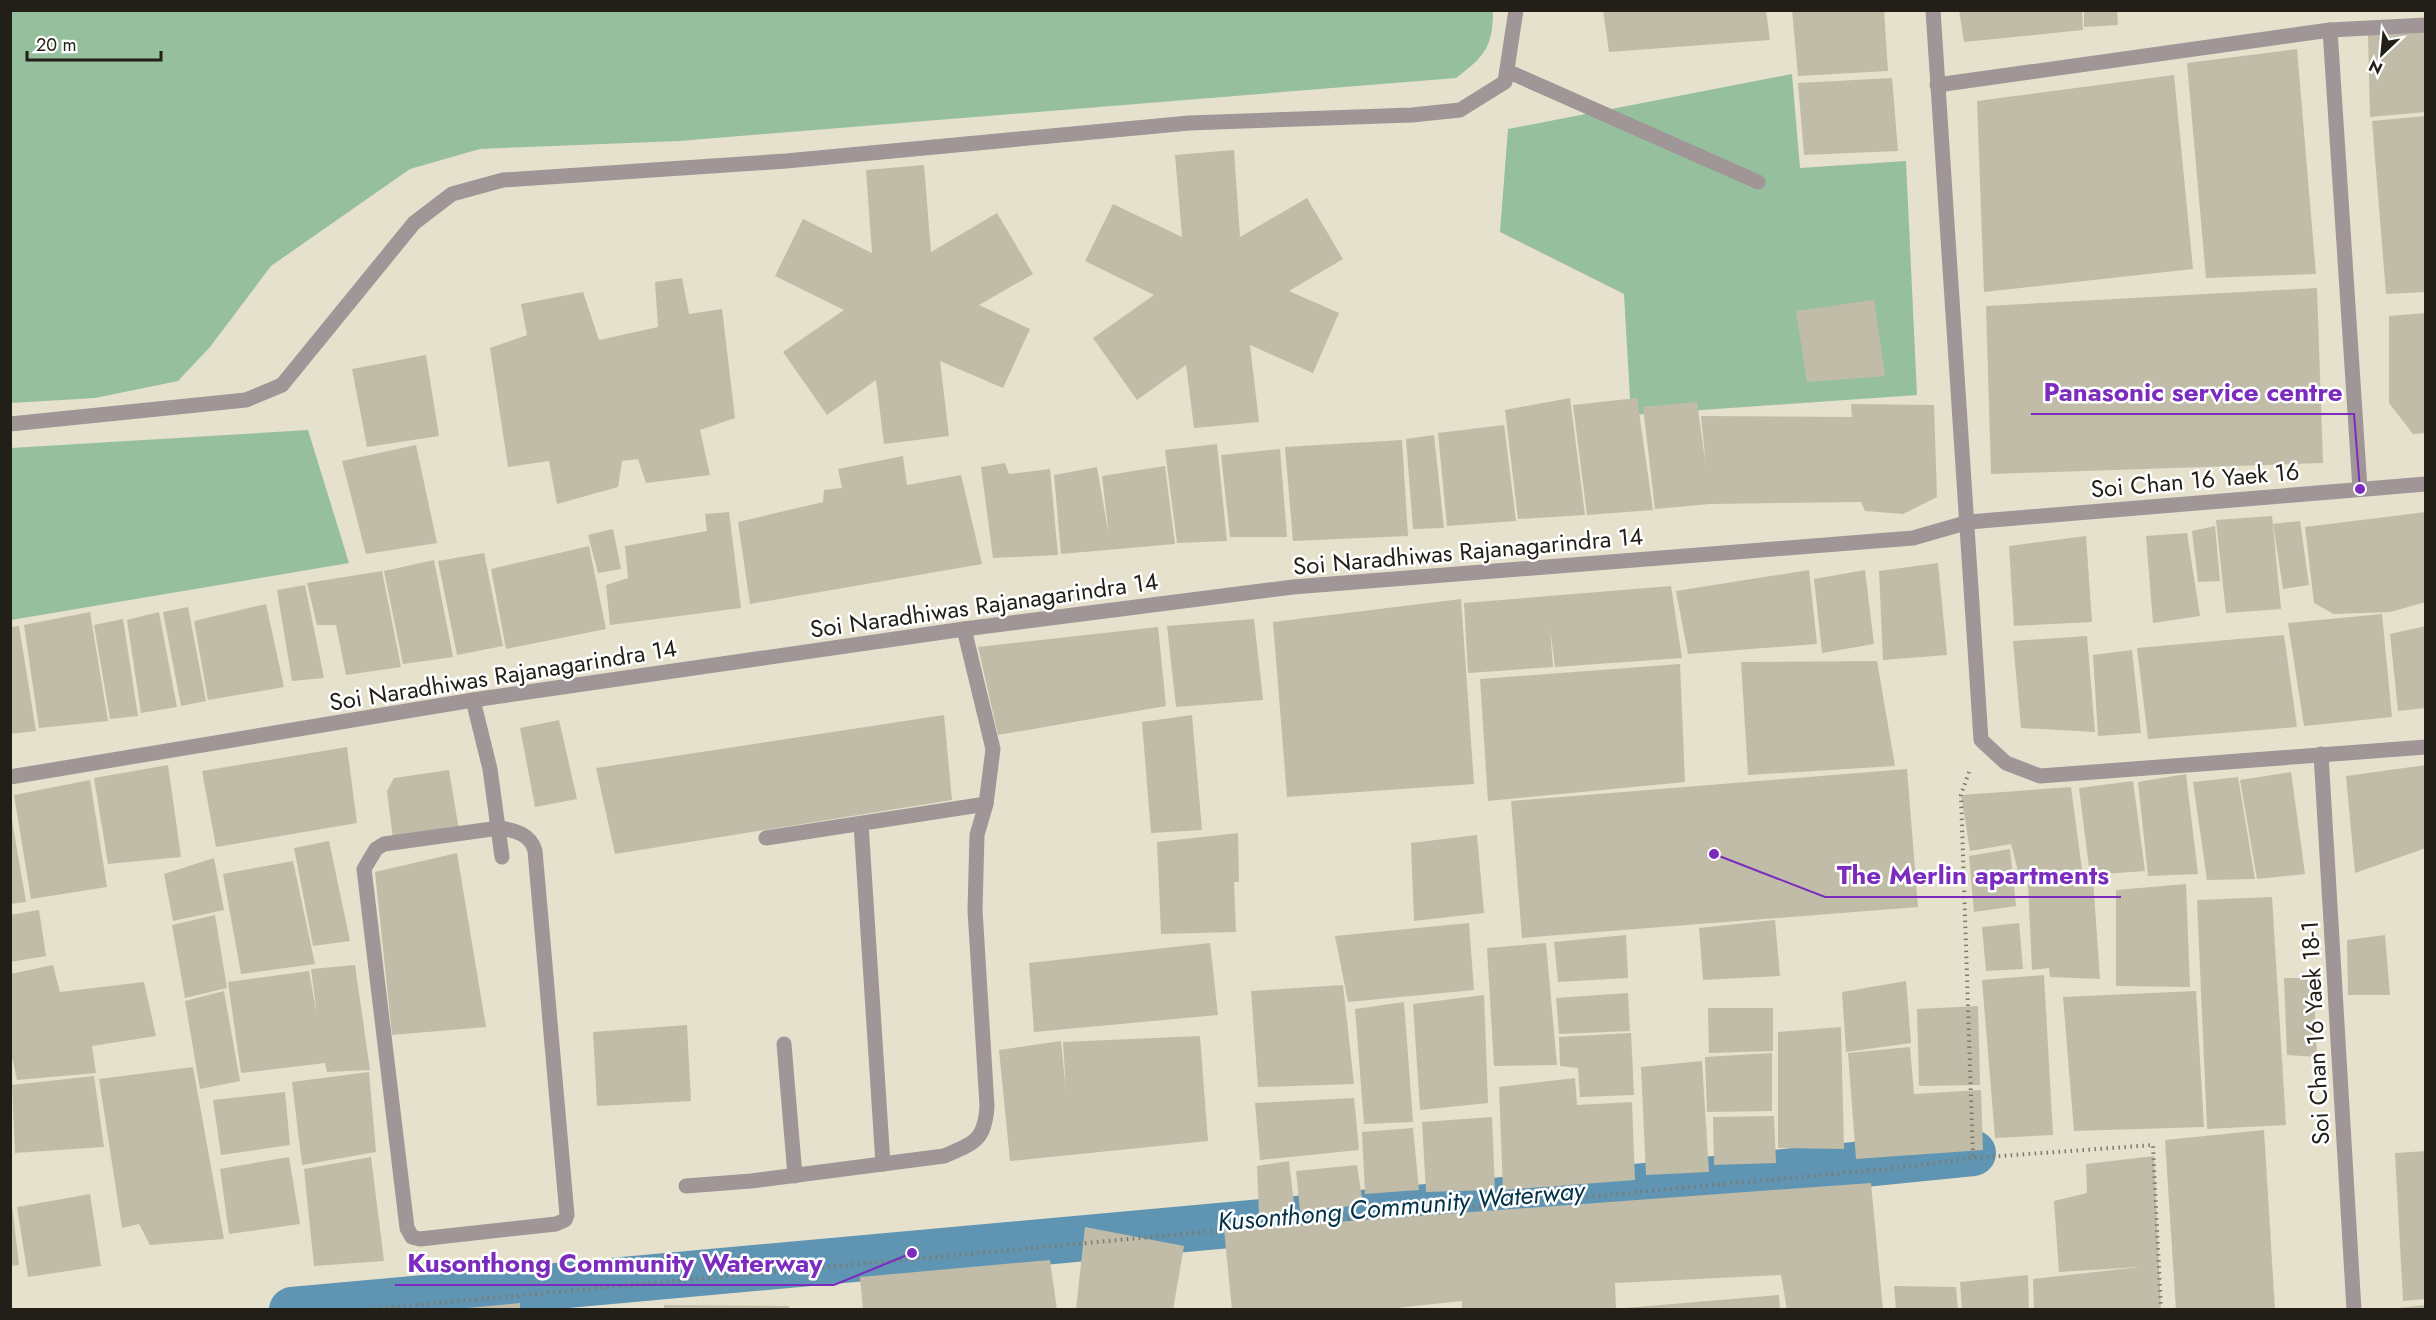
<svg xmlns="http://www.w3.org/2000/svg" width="2436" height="1320" font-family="Jost,sans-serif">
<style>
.green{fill:#96c09d}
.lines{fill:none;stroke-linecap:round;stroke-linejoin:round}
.canal{stroke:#5f94b3;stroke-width:46}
.building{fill:#c1bca8}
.path{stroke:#7e7a6c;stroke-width:4;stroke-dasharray:1.5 4.5;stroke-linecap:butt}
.minor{stroke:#a09597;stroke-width:15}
.labels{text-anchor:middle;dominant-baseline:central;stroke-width:5;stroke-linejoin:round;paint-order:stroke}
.street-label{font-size:24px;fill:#211f17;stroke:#fff}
.water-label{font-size:26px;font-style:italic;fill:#033349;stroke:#fff}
.leader{fill:none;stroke:#7b2cbf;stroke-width:2}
.callout-dot{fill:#7b2cbf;stroke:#fff;stroke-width:2}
.callout-label{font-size:26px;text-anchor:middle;font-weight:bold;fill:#7b2cbf;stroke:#fff;stroke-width:5;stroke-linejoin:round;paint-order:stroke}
</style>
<rect width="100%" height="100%" fill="#e6e1cc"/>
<g class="green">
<path d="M11,10H1493V11C1493,47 1484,57 1456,78L679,141L480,149L410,169L271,266L210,347L178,381L95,398L11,403Z"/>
<polygon points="1792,74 1800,168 1906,161 1917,395 1631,415 1624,294 1500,232 1508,129"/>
<polygon points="308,430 349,563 11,620 11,448"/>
</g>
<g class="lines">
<polyline class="canal" points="292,1310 1515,1199 1973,1153"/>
</g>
<g class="building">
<polygon points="1603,10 1766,10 1770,40 1609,52"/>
<polygon points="1792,10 1884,10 1888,71 1798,76"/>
<polygon points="1959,10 2082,10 2083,30 1964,42"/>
<polygon points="2084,10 2117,10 2118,25 2084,27"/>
<polygon points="2426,31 2426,112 2370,117 2368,34"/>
<polygon points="2297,49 2316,274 2206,278 2187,63"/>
<polygon points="2174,75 2193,269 1984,292 1977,101"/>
<polygon points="1892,78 1898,151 1804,155 1798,83"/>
<polygon points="2426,116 2426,292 2386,294 2372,121"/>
<polygon points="1234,150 1240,237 1307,198 1343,259 1289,291 1339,313 1313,373 1250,345 1259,422 1194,428 1186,365 1137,400 1093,338 1154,295 1085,261 1113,204 1182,237 1175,155"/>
<polygon points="924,165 931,252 997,213 1033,274 979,305 1030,329 1003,388 940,361 949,436 884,444 876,380 827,415 783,352 844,310 775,276 803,219 872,253 866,170"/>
<polygon points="682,278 689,314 722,309 735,418 700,430 710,475 646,483 638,459 622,461 618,487 557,504 549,461 508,467 490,348 527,335 521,304 583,292 599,340 658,327 655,282"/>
<polygon points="2317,288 2323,463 1991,474 1986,306"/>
<polygon points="1874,300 1885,376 1807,382 1796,311"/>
<polygon points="2426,313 2426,433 2413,434 2389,403 2389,316"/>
<polygon points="426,355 439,436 367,447 352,369"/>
<polygon points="1570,398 1585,515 1518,519 1505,410"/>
<polygon points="1637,398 1653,510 1587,515 1573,405"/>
<polygon points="1697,402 1706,467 1701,416 1852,417 1851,404 1934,405 1937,497 1903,514 1865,511 1861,502 1710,504 1655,509 1643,407"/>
<polygon points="1504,425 1516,521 1447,526 1438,433"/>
<polygon points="1434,435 1444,528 1413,529 1406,439"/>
<polygon points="1402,440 1408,536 1293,541 1285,447"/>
<polygon points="1217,444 1227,541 1177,543 1165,450"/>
<polygon points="416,445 437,543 366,554 342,461"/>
<polygon points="1280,449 1287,537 1230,537 1221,455"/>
<polygon points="903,456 907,485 961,475 982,564 750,604 738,522 823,502 824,490 842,488 838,469"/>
<polygon points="1005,463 1009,474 1050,469 1058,555 993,558 981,467"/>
<polygon points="1165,466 1175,544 1061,554 1054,475 1097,467 1109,536 1102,476"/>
<polygon points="729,512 741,608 610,625 606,585 628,578 625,546 707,531 705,514"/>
<polygon points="2426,512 2426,602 2390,612 2334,614 2314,603 2305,527"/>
<polygon points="2272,516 2281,609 2226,613 2216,520"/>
<polygon points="2300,521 2309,585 2283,589 2273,524"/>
<polygon points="2215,526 2220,581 2198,582 2192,531"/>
<polygon points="613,529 621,569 598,573 588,535"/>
<polygon points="2187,533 2200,616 2153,623 2146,536"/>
<polygon points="2086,536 2092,622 2014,626 2009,546"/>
<polygon points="589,546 606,629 506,649 491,569"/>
<polygon points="484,553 503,646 457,655 438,561"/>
<polygon points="434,560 453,657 403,664 384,571"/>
<polygon points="1938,563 1947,655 1883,660 1879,571"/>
<polygon points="1809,570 1817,644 1688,654 1676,591"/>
<polygon points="1865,570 1874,644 1822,653 1814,579"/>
<polygon points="382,571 401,667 346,675 336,625 317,625 307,583"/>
<polygon points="305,585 324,678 292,681 277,590"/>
<polygon points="1671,586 1682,658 1555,667 1550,628 1553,667 1468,673 1464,603"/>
<polygon points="1461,599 1474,784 1287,797 1273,622"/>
<polygon points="266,604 284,687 208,700 194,621"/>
<polygon points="188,607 206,701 181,706 163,612"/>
<polygon points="90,612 108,721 39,728 24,625"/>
<polygon points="159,612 177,707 141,713 127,620"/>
<polygon points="2382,614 2392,717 2304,726 2288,623"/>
<polygon points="123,619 138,716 110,719 94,625"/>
<polygon points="1254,619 1263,700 1176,707 1167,626"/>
<polygon points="19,626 36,731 10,734 10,627"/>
<polygon points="2426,626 2426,708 2398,711 2390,634"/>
<polygon points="1158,627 1166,706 998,735 978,647"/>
<polygon points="2284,635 2297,727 2148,739 2137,648"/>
<polygon points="2087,636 2095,732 2021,728 2013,641"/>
<polygon points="2132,650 2141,733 2098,736 2093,655"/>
<polygon points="1877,661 1895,766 1748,775 1741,662"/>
<polygon points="1680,664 1685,782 1488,801 1480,679"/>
<polygon points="944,715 952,800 615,854 596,768"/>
<polygon points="1192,715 1202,830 1151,833 1142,722"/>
<polygon points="559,720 577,799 535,807 520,728"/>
<polygon points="347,747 357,823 216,847 202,771"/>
<polygon points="168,765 181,857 108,864 94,778"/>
<polygon points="2426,765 2426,848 2355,873 2346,776"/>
<polygon points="1907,769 1918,907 1522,938 1511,801"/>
<polygon points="449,770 459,830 393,839 387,791 394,778"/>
<polygon points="2291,772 2305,874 2257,879 2240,780"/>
<polygon points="2186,774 2198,874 2148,876 2138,782"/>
<polygon points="2238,777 2255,879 2207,880 2193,782"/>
<polygon points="90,780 107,887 31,899 14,795"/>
<polygon points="2133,781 2145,871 2090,875 2079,788"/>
<polygon points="2071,787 2082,870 2018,871 2011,844 1970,851 1961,795"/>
<polygon points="10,809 26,902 10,904"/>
<polygon points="1238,833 1239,882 1234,882 1236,932 1161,934 1157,842"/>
<polygon points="1477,835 1484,913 1414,921 1411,843"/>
<polygon points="329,841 350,941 313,946 294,848"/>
<polygon points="2010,849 2016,906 1974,912 1969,856"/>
<polygon points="457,853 486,1027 392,1035 375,872"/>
<polygon points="214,858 224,910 173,921 164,874"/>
<polygon points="293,861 315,964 241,974 223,874"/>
<polygon points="2093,879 2100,979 2050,977 2049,968 2032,970 2028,884"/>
<polygon points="2186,884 2190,987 2116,986 2116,890"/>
<polygon points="2272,897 2286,1125 2207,1129 2197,900"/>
<polygon points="39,910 46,956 10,962 10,915"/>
<polygon points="215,915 227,988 185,998 172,925"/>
<polygon points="1775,920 1780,976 1703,980 1699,928"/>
<polygon points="1469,923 1474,990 1348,1002 1335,936"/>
<polygon points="2019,923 2023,969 1986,971 1982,927"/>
<polygon points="1626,935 1628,978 1558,982 1554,942"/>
<polygon points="2385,935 2390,995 2348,995 2347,940"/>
<polygon points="1210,943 1218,1015 1034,1032 1029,963"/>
<polygon points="1546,943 1557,1065 1494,1066 1487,948"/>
<polygon points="53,965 60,992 144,982 156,1036 92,1046 96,1073 17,1080 10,1048 10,974"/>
<polygon points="355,965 370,1070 327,1072 325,1063 241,1073 228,982 309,971 317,1015 311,969"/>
<polygon points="2044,975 2053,1135 1995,1138 1982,980"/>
<polygon points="2284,978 2313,978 2317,1057 2287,1055"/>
<polygon points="1906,981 1911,1043 1846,1052 1842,992"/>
<polygon points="1343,985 1354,1084 1258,1087 1251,991"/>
<polygon points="224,991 240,1081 200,1089 185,1001"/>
<polygon points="2196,991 2204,1127 2074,1131 2063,997"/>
<polygon points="1628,993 1630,1031 1559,1034 1556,998"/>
<polygon points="1484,995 1488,1103 1420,1110 1413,1004"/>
<polygon points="1404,1002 1413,1122 1364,1124 1355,1009"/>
<polygon points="1978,1006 1980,1085 1919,1086 1917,1009"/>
<polygon points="1708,1008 1773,1008 1773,1051 1709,1053"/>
<polygon points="687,1025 691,1101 597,1106 593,1032"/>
<polygon points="1841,1027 1844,1149 1778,1148 1778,1032"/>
<polygon points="1631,1033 1634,1095 1580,1097 1578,1068 1560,1066 1559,1037"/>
<polygon points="1200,1036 1208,1141 1010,1161 999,1050 1061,1041 1066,1091 1063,1042"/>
<polygon points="1910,1047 1914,1094 1981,1090 1983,1150 1856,1159 1848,1053"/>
<polygon points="1772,1053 1772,1111 1707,1112 1705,1057"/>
<polygon points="1702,1061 1709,1172 1646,1175 1641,1067"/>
<polygon points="193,1067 224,1239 150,1245 139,1224 122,1228 99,1079"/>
<polygon points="369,1072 376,1152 302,1165 292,1082"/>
<polygon points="94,1076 104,1147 15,1153 12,1085"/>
<polygon points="1575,1078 1577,1105 1632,1102 1635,1180 1503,1190 1499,1087"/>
<polygon points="285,1092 290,1145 221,1155 213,1100"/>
<polygon points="1354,1098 1359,1150 1260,1160 1255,1103"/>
<polygon points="1774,1116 1776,1163 1714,1165 1713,1117"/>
<polygon points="1492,1117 1495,1190 1426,1192 1422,1122"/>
<polygon points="1413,1128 1419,1190 1365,1194 1362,1132"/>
<polygon points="2264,1130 2275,1310 2176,1310 2165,1140"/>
<polygon points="2426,1151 2426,1299 2403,1301 2395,1153"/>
<polygon points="2154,1156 2161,1310 2034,1310 2033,1279 2140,1267 2059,1272 2054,1201 2087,1193 2086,1164"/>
<polygon points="289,1157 300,1224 229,1234 220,1169"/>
<polygon points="371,1157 384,1261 314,1266 304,1169"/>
<polygon points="1289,1161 1295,1212 1259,1215 1257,1166"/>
<polygon points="1357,1165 1363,1205 1300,1211 1296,1171"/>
<polygon points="1871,1183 1883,1310 1787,1310 1781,1275 1615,1283 1616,1310 1462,1310 1462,1301 1378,1310 1232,1310 1224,1230"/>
<polygon points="10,1188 19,1265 10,1266"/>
<polygon points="90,1194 101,1266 28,1277 17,1207"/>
<polygon points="1085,1227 1184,1246 1173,1310 1076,1310"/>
<polygon points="1050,1260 1057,1310 863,1310 860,1277"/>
<polygon points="2028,1275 2029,1310 1962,1310 1960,1282"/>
<polygon points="1894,1286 1956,1287 1958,1310 1896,1310"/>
<polygon points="1779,1295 1780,1310 1625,1310 1625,1308"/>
<polygon points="520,1303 520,1310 467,1310 467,1308"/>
<polygon points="664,1305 789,1306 789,1310 664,1310"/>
<polygon points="2426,1305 2426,1310 2398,1310 2398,1308"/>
</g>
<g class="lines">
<g class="path">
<polyline points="1969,772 1961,795 1973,1158"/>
<polyline points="362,1310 1887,1169 1973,1158 2153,1145 2161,1310"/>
</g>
<g class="minor">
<polyline points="1933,10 1981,740 2006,763 2040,776 2426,747"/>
<polyline points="2330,30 2360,489"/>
<polyline points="1507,71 1758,182"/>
<polyline points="1937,85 2330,30 2426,25"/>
<polyline points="10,424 246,400 282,385 414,223 452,194 503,180 786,161 1189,123 1412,115 1460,110 1505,82 1516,10"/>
<polyline points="473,700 490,769 502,857"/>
<polyline points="2321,754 2354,1310"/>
<polyline points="10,777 473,700 964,629 1293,587 1913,538 1969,522 2426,484"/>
<polyline points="861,824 883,1164"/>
<path d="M499,828C514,830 531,834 535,851L567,1215L565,1220L556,1224L420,1239L412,1237L407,1228L364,869L376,849L384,844Z"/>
<polyline points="766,838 986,804"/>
<polyline points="784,1044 795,1176"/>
<path d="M686,1186L751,1181L944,1156C974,1143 985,1141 987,1106L975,910L977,835L986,804L993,749L964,629"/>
</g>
</g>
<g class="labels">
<g class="street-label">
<text transform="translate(2195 480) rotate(-5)">Soi Chan 16 Yaek 16</text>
<text transform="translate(1468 551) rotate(-5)">Soi Naradhiwas Rajanagarindra 14</text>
<text transform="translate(984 605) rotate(-8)">Soi Naradhiwas Rajanagarindra 14</text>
<text transform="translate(503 675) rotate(-9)">Soi Naradhiwas Rajanagarindra 14</text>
<text transform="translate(2315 1033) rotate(-93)">Soi Chan 16 Yaek 18-1</text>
</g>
<g class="water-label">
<text transform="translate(1401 1206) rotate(-5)">Kusonthong Community Waterway</text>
</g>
</g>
<path class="leader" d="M2360 489L2354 414H2031M1714 854L1825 897H2121M912 1253L834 1285H395"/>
<g class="callout-dot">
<circle cx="2360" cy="489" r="6"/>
<circle cx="1714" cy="854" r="6"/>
<circle cx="912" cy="1253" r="6"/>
</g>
<g class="callout-label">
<text x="2193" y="401">Panasonic service centre</text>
<text x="1973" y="884">The Merlin apartments</text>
<text x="615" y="1272">Kusonthong Community Waterway</text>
</g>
<rect width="2436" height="1320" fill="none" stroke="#211f17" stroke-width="24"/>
<g transform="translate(2382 54) rotate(206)" stroke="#ffffff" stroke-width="4.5" paint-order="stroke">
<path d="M0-4.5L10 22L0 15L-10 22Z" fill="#211f17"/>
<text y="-9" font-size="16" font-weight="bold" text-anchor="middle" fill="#211f17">N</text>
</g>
<path d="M27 51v9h134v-9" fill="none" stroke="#211f17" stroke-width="3"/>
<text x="36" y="51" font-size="18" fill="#211f17" stroke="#ffffff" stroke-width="4.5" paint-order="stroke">20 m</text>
</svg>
